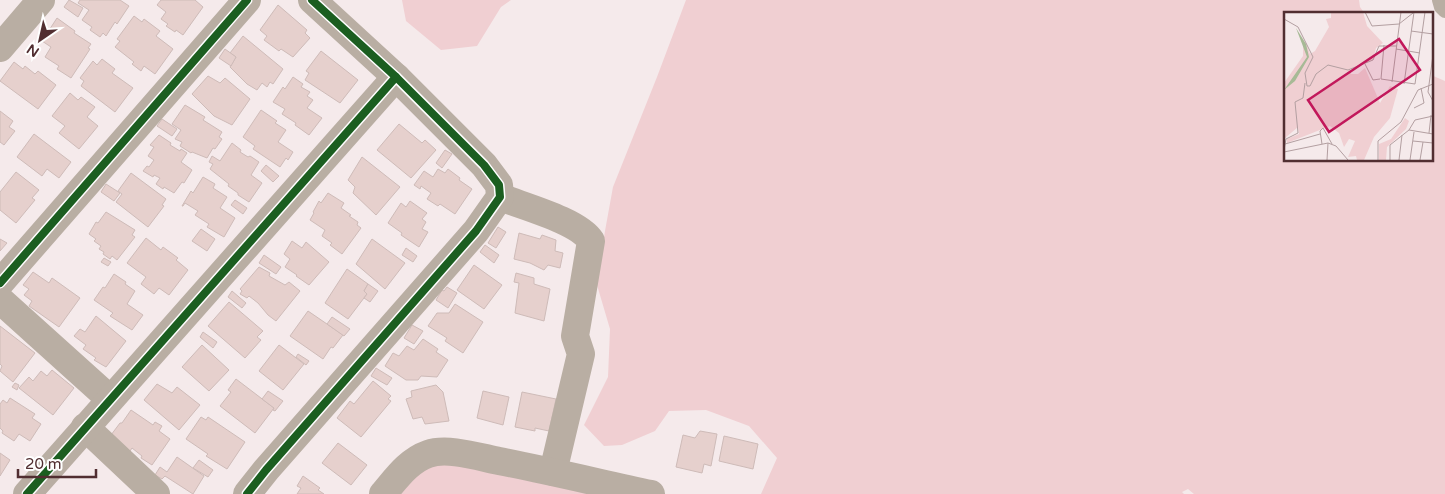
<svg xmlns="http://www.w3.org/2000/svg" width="1445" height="494" font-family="'Varela Round',sans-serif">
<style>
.green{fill:#f0cfd2}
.building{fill:#e6d0cd;stroke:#cebbb8}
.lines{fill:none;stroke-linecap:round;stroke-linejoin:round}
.lane{stroke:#b9aea3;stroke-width:14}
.street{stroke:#b9aea3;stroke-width:28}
.cycleway-casing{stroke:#fff;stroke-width:11}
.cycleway{stroke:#1b5e20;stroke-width:8}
.inset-road{fill:none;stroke:#b39fa1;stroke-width:1}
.view{fill:#c2185b;fill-opacity:0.15;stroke:#c2185b;stroke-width:2.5}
.inset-edge{fill:none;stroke:#512e31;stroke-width:2.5}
</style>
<rect width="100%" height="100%" fill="#f5eaeb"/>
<g class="green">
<polygon points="402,0 511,0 501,7 477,46 441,50 406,21"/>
<polygon points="686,0 1359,0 1360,7 1365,14 1285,14 1285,160 1431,160 1431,75 1445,81 1445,494 1194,494 1188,489 1182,492 1184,494 761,494 777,458 749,426 706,410 669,411 655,431 622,445 604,446 584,425 608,377 610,329 597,285 605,231 613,187 657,77"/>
<polygon points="441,451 630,494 380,494"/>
</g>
<g class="building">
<polygon points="69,0 83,8 78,17 64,7"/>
<polygon points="80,0 120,0 129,6 117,24 115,22 106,36 103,33 100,37 90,30 92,27 82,20 89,10 78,3"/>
<polygon points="161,0 195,0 203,7 183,35 176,30 175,32 166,26 168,24 161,19 166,12 157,5"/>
<polygon points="278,5 307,30 305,33 310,38 293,57 281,49 279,51 264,40 267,36 260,30"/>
<polygon points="134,16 142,22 144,19 160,31 156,36 173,49 155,74 144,66 141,71 132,64 134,62 115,47 120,41 117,39"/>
<polygon points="57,18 75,31 74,33 91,44 88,48 90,49 71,78 57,69 59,66 45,57 51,47 42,41"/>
<polygon points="243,36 283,69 273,84 270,82 267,87 262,83 257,90 247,84 230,67 236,57 230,53"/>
<polygon points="225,49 236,57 231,66 219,58"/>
<polygon points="321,51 358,80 340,103 305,80 309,73 306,71"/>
<polygon points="102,59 115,69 112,73 133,88 115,112 81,86 84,81 80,78 93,61 97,65"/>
<polygon points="14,62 23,69 25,66 35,74 38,71 56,85 38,109 0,81"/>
<polygon points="208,76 220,83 225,78 250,99 232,125 214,116 192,94"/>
<polygon points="293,77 303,84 301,87 310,92 307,96 313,100 307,108 322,118 309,135 295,125 296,123 282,114 285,109 273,102 283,87 285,89"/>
<polygon points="70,93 78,100 81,97 95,107 87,117 98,126 79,149 59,133 65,126 52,116"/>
<polygon points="185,105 205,117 203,120 222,132 219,137 222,139 215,149 213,148 207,158 192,152 191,153 180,146 182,142 175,139 181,130 172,124"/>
<polygon points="261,110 277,121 275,123 286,130 278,142 293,152 288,160 286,158 280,167 253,149 255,146 243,137"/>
<polygon points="0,111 13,121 9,127 15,131 4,145 0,142"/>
<polygon points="162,119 177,129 172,136 157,126"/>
<polygon points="399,124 422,143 425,140 436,150 411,178 377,150"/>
<polygon points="34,134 71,162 59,178 47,169 42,176 17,157"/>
<polygon points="159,135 171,143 170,145 180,151 181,149 187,153 181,162 192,170 184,183 182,182 174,193 164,187 163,189 156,184 160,178 154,175 153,177 143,171 147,166 149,167 154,160 148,156 154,147 150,145"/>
<polygon points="232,143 241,150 240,152 248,157 250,156 259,162 251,175 262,183 249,202 238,195 238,193 228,186 229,184 210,169 213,164 209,162 212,156 220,161"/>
<polygon points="445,150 452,154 442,168 436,163"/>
<polygon points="362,157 400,187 376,215 353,193 355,187 348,180"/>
<polygon points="266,165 279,176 273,182 261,171"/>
<polygon points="438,169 445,173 448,169 460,178 459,180 472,189 455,214 440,204 438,206 427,199 431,193 421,186 420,189 414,185 424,171 433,177"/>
<polygon points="16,172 39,190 32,198 35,200 16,223 0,210 0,192"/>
<polygon points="131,173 166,199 162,205 164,206 148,227 116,202 122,194 118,191"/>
<polygon points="203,177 215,184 213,188 227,197 220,208 235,218 224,237 207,227 209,224 195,215 198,211 185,203 183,206 182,206 191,191 193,193"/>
<polygon points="106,184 120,193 114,201 101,192"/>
<polygon points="328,193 344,203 341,208 351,215 349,216 358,222 357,225 361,228 342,254 330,245 332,243 322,236 325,230 310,220 314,213 313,212 319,201 321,203"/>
<polygon points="235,200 247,208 243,214 231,205"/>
<polygon points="410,201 427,213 422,219 426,222 422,229 428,232 419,247 401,235 402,233 388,223 401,203 406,207"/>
<polygon points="106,212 135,230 132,235 135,237 117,260 112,256 110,259 103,254 104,252 99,249 101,246 94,241 96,239 89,234 96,222 98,223"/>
<polygon points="498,227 506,232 496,248 488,243"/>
<polygon points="201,229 215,239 207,251 192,241"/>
<polygon points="519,233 540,239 542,235 556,240 555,251 563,253 560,268 548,265 544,270 530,263 514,259"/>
<polygon points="146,238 161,250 163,247 178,258 176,260 188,270 169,295 159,288 154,294 141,284 146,277 127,263"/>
<polygon points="0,239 7,243 0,251"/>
<polygon points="372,239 405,263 385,289 356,264"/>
<polygon points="292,241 302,248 306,242 329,262 309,285 296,276 297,275 285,267 290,259 284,254"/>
<polygon points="485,245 499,255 494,263 480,252"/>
<polygon points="406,248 417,256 413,262 402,255"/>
<polygon points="264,255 281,267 276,274 259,263"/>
<polygon points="104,258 111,262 108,266 101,262"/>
<polygon points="474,265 502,285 484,309 457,290"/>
<polygon points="259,267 270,273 269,276 285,285 289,282 300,291 276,321 268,315 258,303 249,296 247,298 240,294 242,291 240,289"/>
<polygon points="347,269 368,284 364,291 367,294 348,319 325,303"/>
<polygon points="33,272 49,283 52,278 80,298 59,327 29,306 32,301 24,295 29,289 23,285"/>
<polygon points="516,273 534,278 534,284 550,289 544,321 515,313 519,283 514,282"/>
<polygon points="114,274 126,282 125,284 135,291 127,304 143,315 132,330 110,316 113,313 94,300 103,287 105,288"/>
<polygon points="368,284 378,291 370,302 364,298 367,294 364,291"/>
<polygon points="447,287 457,293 448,308 436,300 442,290 444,291"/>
<polygon points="232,291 246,303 242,308 228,297"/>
<polygon points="229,302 263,331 257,337 261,340 245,358 208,326"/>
<polygon points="455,304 483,322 463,353 445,341 447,338 428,326 437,313 449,313"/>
<polygon points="308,311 343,335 333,348 331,347 323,359 290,336"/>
<polygon points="96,316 126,341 106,367 94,360 96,358 83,349 86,345 74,336 80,329 85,332"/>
<polygon points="332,317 350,329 344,336 327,324"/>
<polygon points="412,325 423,331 414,344 404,338"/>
<polygon points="0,326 35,353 13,382 0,371 2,366 0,364"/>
<polygon points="203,332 217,342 213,348 200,337"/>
<polygon points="423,339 438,349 436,352 448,360 437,377 421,376 418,380 406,380 385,366 393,353 399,356 407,346 414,350"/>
<polygon points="202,345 229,370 209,391 182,367"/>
<polygon points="279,345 304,364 283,390 259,371"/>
<polygon points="298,354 309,361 306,365 296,357"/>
<polygon points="376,368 392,378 387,385 371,376"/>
<polygon points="52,370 74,388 53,415 19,388 29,377 33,381 41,371 47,376"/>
<polygon points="236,379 274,408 255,433 220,406 231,392 228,390"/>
<polygon points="373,381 391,396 388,399 391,401 361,437 337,418 350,401 354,404"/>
<polygon points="15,383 19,385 17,390 12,387"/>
<polygon points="157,384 172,393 177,387 200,405 179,430 144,400"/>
<polygon points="436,385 443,392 449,421 425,424 422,417 413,419 406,399 412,397 411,391"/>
<polygon points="268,391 283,401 275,411 273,410 274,408 262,399"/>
<polygon points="483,391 509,397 503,425 477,418"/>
<polygon points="522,392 556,399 549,431 535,428 535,431 515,427"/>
<polygon points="10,398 35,414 32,418 41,424 30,441 19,434 14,441 2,433 3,431 0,428 0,404 3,400 7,403"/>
<polygon points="131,410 153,425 155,422 162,426 159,431 170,439 152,465 141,458 142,456 132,448 130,451 111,435 120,423 122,423"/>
<polygon points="201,417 206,420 208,417 245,442 227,469 206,456 208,454 186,439"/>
<polygon points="700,431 717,434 711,466 704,464 702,473 676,467 683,435 695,438"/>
<polygon points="724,436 758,444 753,469 719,461"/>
<polygon points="338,443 367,465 351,485 322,463"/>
<polygon points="0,453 10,460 0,476"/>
<polygon points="177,457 204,476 193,494 165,476 162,479 155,475 160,467 167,472"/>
<polygon points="199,460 213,470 208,477 193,468"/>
<polygon points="303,476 320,488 318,490 324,494 297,494 301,488 297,486"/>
</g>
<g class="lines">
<polyline class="lane" points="1439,0 1441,7 1445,11"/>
<g class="street">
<polyline points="0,48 41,0"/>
<path d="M500,197C522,206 579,221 591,241L575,336L581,354L553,472"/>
<polyline points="0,283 247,0"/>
<polyline points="0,300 110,399"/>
<polyline points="85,427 156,494"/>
<polyline points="27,494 396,77"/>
<polyline points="247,494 266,470 476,231 500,197 499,185 484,165 396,77 312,0"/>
<path d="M383,494C396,479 408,461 428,454C447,447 479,457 499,461C550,471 600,483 651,494"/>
</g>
<g class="cycleway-casing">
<g id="cycleway">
<polyline points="0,283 247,0"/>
<polyline points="27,494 396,77"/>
<polyline points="247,494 266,470 476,231 500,197 499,185 484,165 396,77 312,0"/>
</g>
</g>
<use href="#cycleway" class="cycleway"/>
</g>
<g transform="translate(1284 12)">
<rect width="149" height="149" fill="#f5eaeb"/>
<path d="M47,0H79L83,14L99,31L92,36L89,48L66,57L67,62H74L81,56L96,91L106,74L114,77L106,106L90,125L80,148H73L72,144L64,145L71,129L65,127L60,135L55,121L46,114L3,131V127L15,122L14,115L1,126L0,130V71L19,44V32L22,31L26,42L31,39L45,15L42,7L47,6ZM121,106L125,109L122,117L103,135L102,148H95V132L107,127Z" fill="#f0cfd2"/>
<path d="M12,16L22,32L25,45L11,69L0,78L23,45Z" fill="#a7ba96"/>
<path class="inset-road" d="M81,0L88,14L115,12L129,1M0,7L14,15L29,45L21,61L23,74H26L32,62L44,53L64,58L89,48L95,34H113M127,19L149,22M100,33L97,67L131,72L141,0M112,37L136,41M149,43L144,80L149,89M81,52L89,68L96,67M108,70L117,0M120,72L130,0M130,96L140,91L137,76M125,118L149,122M145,121L147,103M129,129L149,131M1,132L36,122M38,132L36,119L39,116L48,132M0,138L2,127L14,121L11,90L19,86L21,71M0,140L44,131L52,134L64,148M43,148L44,131M94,148V129L117,110L134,78L149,72M106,148V133L125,118L131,108L149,104M115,148L118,123M126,148L130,120M136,148L139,130"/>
<path class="view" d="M115,27L136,58L45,120L24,88Z"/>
<rect width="149" height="149" class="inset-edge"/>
</g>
<g transform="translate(40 40) rotate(214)" stroke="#ffffff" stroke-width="4" paint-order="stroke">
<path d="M0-4L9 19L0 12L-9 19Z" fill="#512e31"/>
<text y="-8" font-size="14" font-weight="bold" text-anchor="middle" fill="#512e31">N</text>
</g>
<path d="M18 469v8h78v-8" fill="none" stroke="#512e31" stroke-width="2.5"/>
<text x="25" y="469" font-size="15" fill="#512e31" stroke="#ffffff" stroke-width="4" paint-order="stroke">20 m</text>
</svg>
